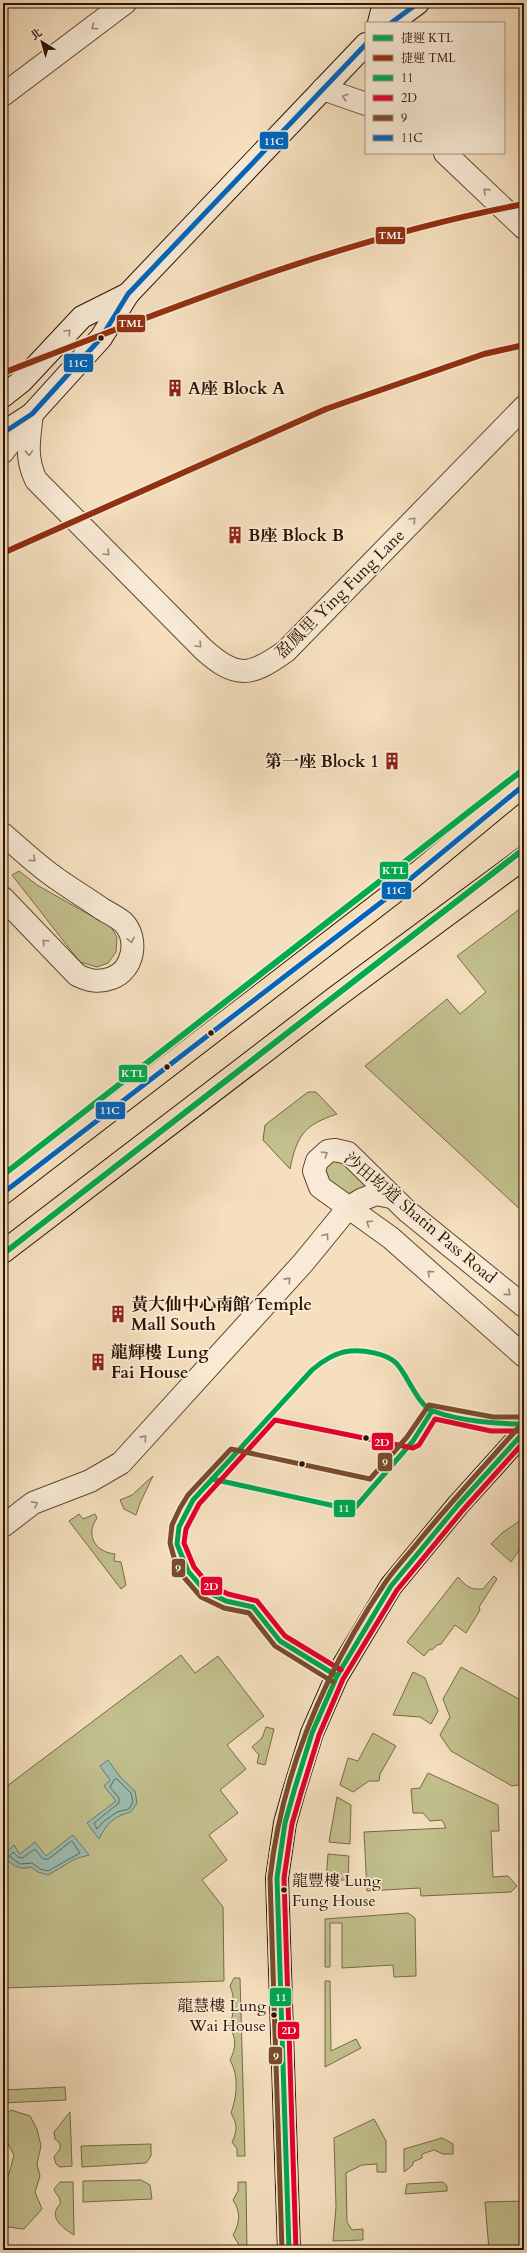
<svg xmlns="http://www.w3.org/2000/svg" width="527" height="2253" font-family="Cardo,'Noto Serif TC',serif">
<style>
.green{fill:#c2c08d;stroke:#776a46}
.water{fill:#9cbdb1;stroke:#6f796a}
.lines{fill:none;stroke-linecap:round;stroke-linejoin:round}
.shore{stroke:#646858;stroke-width:1}
.minor-casing{stroke:#5e4630;stroke-width:24}
.secondary-casing{stroke:#2c1300;stroke-width:24}
.trunk-casing{stroke:#2c1300;stroke-width:24}
.minor{stroke:#f8ead5;stroke-width:22}
.secondary{stroke:#f8ead5;stroke-width:22}
.trunk{stroke:#f5dfbe;stroke-width:22}
.bus-1-casing{stroke:#f8ead5;stroke-width:8}
.bus-2-casing{stroke:#f8ead5;stroke-width:8}
.bus-3-casing{stroke:#f8ead5;stroke-width:8}
.bus-4-casing{stroke:#f8ead5;stroke-width:8}
.bus-1{stroke:#00a651;stroke-width:5}
.bus-2{stroke:#e4002b;stroke-width:5}
.bus-3{stroke:#7a4b2a;stroke-width:5}
.bus-4{stroke:#0065bd;stroke-width:5}
.metro-1-casing{stroke:#f8ead5;stroke-width:9}
.metro-2-casing{stroke:#f8ead5;stroke-width:9}
.metro-1{stroke:#00ab4e;stroke-width:6}
.metro-2{stroke:#923011;stroke-width:6}
.oneway{stroke:#9c8975}
.bus-dot{fill:#2c1300;stroke:#f8ead5;stroke-width:1.5}
.labels{text-anchor:middle;dominant-baseline:central;stroke-width:3.5;stroke-linejoin:round;paint-order:stroke}
.bus-label{font-size:16px;fill:#2c1300;stroke:#f8ead5;text-anchor:start}
.poi-label{font-size:17px;font-weight:bold;fill:#2c1300;stroke:#f8ead5;text-anchor:start}
.street-label{font-size:17px;fill:#2c1300;stroke:#f8ead5}
.line-badge{stroke:#f8ead5;stroke-width:1.5}
.badge-label{font-size:11px;text-anchor:middle;font-weight:bold;fill:#fff}
</style>
<rect width="100%" height="100%" fill="#f5dfbe"/>
<filter id="stains"><feTurbulence type="fractalNoise" baseFrequency=".005" numOctaves="4"/><feColorMatrix values="0 0 0 0 .2 0 0 0 0 .09 0 0 0 0 .02 0 0 0 .5 -.17"/></filter>
<radialGradient id="worn" r=".72"><stop offset=".6" stop-color="#630" stop-opacity="0"/><stop offset="1" stop-color="#630" stop-opacity=".3"/></radialGradient>
<g class="green">
<polygon points="19,871 37,885 111,927 117,937 116,952 108,963 97,967 80,962 12,875"/>
<polygon points="524,906 524,1213 365,1066 447,999 460,1014 486,992 457,956"/>
<path d="M308,1092H316L337,1114C304,1125 297,1135 290,1169L263,1140L265,1125Z"/>
<polygon points="338,1157 371,1186 347,1198 327,1181 321,1170"/>
<polygon points="153,1476 140,1503 136,1515 124,1509 120,1500 132,1495"/>
<path d="M79,1514L83,1519L95,1514L97,1518C85,1535 95,1552 115,1554L114,1561L121,1562L126,1585L121,1589L69,1521Z"/>
<polygon points="524,1518 524,1543 511,1562 491,1544 502,1533"/>
<path d="M494,1576L497,1579L479,1607L480,1610L466,1633L455,1625L441,1644L437,1645L432,1650L430,1649L424,1656L407,1642L458,1577C466,1586 470,1590 483,1589Z"/>
<polygon points="181,1655 195,1673 218,1656 264,1716 227,1745 246,1769 220,1790 238,1813 209,1835 227,1860 202,1880 223,1907 224,1981 3,1988 3,1789"/>
<polygon points="461,1667 524,1702 524,1784 512,1786 451,1751 440,1735 450,1717 443,1699"/>
<polygon points="413,1672 425,1678 438,1711 431,1724 420,1717 393,1715"/>
<polygon points="266,1727 274,1729 265,1765 257,1763 259,1755 252,1747 262,1738"/>
<polygon points="373,1733 396,1746 380,1774 379,1781 369,1781 353,1792 340,1785 348,1758 358,1761"/>
<polygon points="428,1773 498,1805 499,1831 491,1831 493,1877 508,1876 517,1886 511,1892 421,1896 420,1888 367,1891 364,1832 446,1828 442,1820 430,1821 423,1813 413,1813 411,1789 420,1788"/>
<polygon points="337,1797 351,1805 350,1844 329,1842"/>
<polygon points="328,1854 349,1856 348,1880 326,1880"/>
<polygon points="408,1913 415,1918 416,1976 394,1977 393,1965 342,1968 342,1923 330,1923 330,1967 325,1967 325,1919"/>
<path d="M234,1978H240L245,2156H237V2149L232,2142C238,2130 237,2124 231,2113C237,2096 239,2076 230,2060C236,2048 237,2038 229,2027C234,2013 236,2000 230,1986Z"/>
<polygon points="325,1981 330,1981 331,2051 356,2039 361,2048 325,2067"/>
<polygon points="65,2087 66,2100 3,2103 3,2090"/>
<polygon points="11,2110 30,2116 37,2129 41,2146 37,2164 40,2176 35,2192 42,2209 24,2229 8,2227 3,2223 3,2185 9,2174 14,2155 3,2134 3,2117"/>
<polygon points="70,2112 72,2166 60,2167 56,2164 54,2157 60,2149 60,2143 55,2139 54,2132"/>
<polygon points="374,2119 386,2141 386,2172 377,2172 377,2164 362,2165 346,2173 347,2222 352,2230 363,2229 363,2240 333,2241 336,2207 334,2138"/>
<polygon points="442,2138 453,2144 453,2154 443,2154 434,2150 422,2154 422,2158 413,2162 413,2165 404,2172 404,2149"/>
<polygon points="151,2144 151,2156 146,2163 82,2167 81,2146"/>
<polygon points="141,2180 150,2185 152,2199 83,2202 83,2181"/>
<path d="M60,2182H73L74,2235C66,2230 50,2220 57,2208C59,2205 61,2204 60,2200C59,2195 55,2194 54,2189Z"/>
<path d="M238,2182H246L247,2250H239V2245L233,2235C240,2223 241,2212 233,2200L238,2191Z"/>
<polygon points="443,2182 447,2186 447,2191 405,2194 407,2184"/>
<polygon points="524,2201 524,2250 489,2250 485,2202"/>
</g>
<g class="water">
<path d="M108,1760L121,1778L135,1791L137,1803L131,1812C114,1816 107,1823 99,1839L87,1823L116,1801L104,1786L110,1780L100,1766Z"/>
<path d="M73,1835L89,1855L75,1859L48,1875L38,1872L31,1867C20,1871 10,1864 3,1856L14,1845L20,1854L35,1842L46,1856Z"/>
</g>
<g class="lines">
<g class="shore">
<polygon points="117,1779 131,1793 133,1802 129,1809 117,1812 104,1821 97,1829 94,1823 119,1803 119,1798 110,1787 114,1780"/>
<polygon points="72,1841 80,1853 48,1871 40,1869 32,1863 20,1864 9,1856 13,1852 18,1857 22,1858 35,1849 43,1859 48,1859"/>
</g>
<g class="minor-casing">
<g id="minor">
<polyline points="323,89 366,104"/>
<polyline points="3,95 125,3"/>
<polyline points="445,153 524,228"/>
<path d="M32,414C29,439 25,458 36,480L203,649C236,679 250,677 286,651L524,407"/>
<polyline points="3,452 30,417"/>
<path d="M3,834C18,847 33,861 49,873C66,886 85,897 102,909C109,913 117,917 123,922C139,938 134,970 112,978C99,983 89,981 77,975L3,898"/>
<polyline points="524,1306 407,1211 348,1153 335,1150 328,1151 317,1161 314,1171 320,1187 391,1238 524,1356"/>
<polyline points="3,1526 33,1503 90,1481 121,1463 303,1263 348,1208 361,1200 376,1194 391,1197"/>
</g>
</g>
<g class="secondary-casing">
<g id="secondary">
<polyline points="379,23 384,3"/>
<polyline points="391,23 418,3"/>
<polyline points="3,396 22,381 82,317 128,294"/>
<polyline points="3,433 32,414 101,338 128,294 366,44"/>
<polyline points="289,2250 277,1878 285,1823 294,1791 312,1733 337,1676 391,1586 458,1505 524,1432"/>
</g>
</g>
<g class="trunk-casing">
<g id="trunk">
<polyline points="3,1193 392,894 524,785"/>
<polyline points="3,1252 336,997 524,858"/>
</g>
</g>
<use href="#minor" class="minor"/>
<use href="#secondary" class="secondary"/>
<use href="#trunk" class="trunk"/>
<g class="bus-1-casing">
<g id="bus-1">
<polyline points="212,1479 353,1510 413,1441 432,1411"/>
<path d="M337,1676L280,1641L253,1607L226,1601L205,1591L188,1571L177,1544L179,1527L193,1500L312,1370C321,1362 336,1352 350,1351C363,1350 386,1353 396,1363C408,1375 417,1405 433,1411C459,1421 497,1424 524,1424"/>
<polyline points="289,2250 277,1878 285,1823 294,1791 312,1733 337,1676 391,1586 458,1505 524,1432"/>
</g>
</g>
<g class="bus-2-casing">
<g id="bus-2">
<polyline points="341,1670 285,1636 257,1601 228,1594 209,1585 194,1567 184,1543 186,1529 199,1504 275,1420 413,1448 419,1445 435,1419 491,1431 524,1431"/>
<polyline points="296,2250 284,1878 292,1824 301,1793 319,1735 343,1679 397,1590 463,1510 524,1442"/>
</g>
</g>
<g class="bus-3-casing">
<g id="bus-3">
<polyline points="333,1682 275,1646 249,1613 224,1608 201,1597 182,1575 175,1561 170,1543 172,1525 180,1508 188,1495 231,1449 370,1479 407,1437 429,1405 493,1417 524,1417"/>
<path d="M282,2250L270,1878C282,1771 325,1672 385,1583C395,1568 408,1555 419,1541C451,1502 485,1465 519,1427"/>
</g>
</g>
<g class="bus-4-casing">
<g id="bus-4">
<polyline points="391,23 418,3"/>
<polyline points="3,433 32,414 101,338 128,294 366,44"/>
<polyline points="3,1193 392,894 524,785"/>
</g>
</g>
<use href="#bus-1" class="bus-1"/>
<use href="#bus-2" class="bus-2"/>
<use href="#bus-3" class="bus-3"/>
<use href="#bus-4" class="bus-4"/>
<g class="metro-1-casing">
<g id="metro-1">
<polyline points="3,1175 524,769"/>
<polyline points="3,1254 524,849"/>
</g>
</g>
<g class="metro-2-casing">
<g id="metro-2">
<path d="M3,373C173,307 344,238 524,204"/>
<polyline points="3,553 326,409 484,354 524,345"/>
</g>
</g>
<use href="#metro-1" class="metro-1"/>
<use href="#metro-2" class="metro-2"/>
</g>
<defs><path id="oneway-chevron" d="M-2-3.5L2.5 0L-2 3.5" fill="none" stroke-width="1.6" stroke-linecap="round" stroke-linejoin="round"/></defs>
<g class="oneway">
<use href="#oneway-chevron" transform="translate(94 27) rotate(143)"/>
<use href="#oneway-chevron" transform="translate(345 97) rotate(-161)"/>
<use href="#oneway-chevron" transform="translate(486 191) rotate(-136)"/>
<use href="#oneway-chevron" transform="translate(68 332) rotate(-47)"/>
<use href="#oneway-chevron" transform="translate(29 453) rotate(88)"/>
<use href="#oneway-chevron" transform="translate(413 520) rotate(-46)"/>
<use href="#oneway-chevron" transform="translate(107 553) rotate(45)"/>
<use href="#oneway-chevron" transform="translate(199 645) rotate(45)"/>
<use href="#oneway-chevron" transform="translate(33 859) rotate(40)"/>
<use href="#oneway-chevron" transform="translate(131 940) rotate(78)"/>
<use href="#oneway-chevron" transform="translate(45 942) rotate(-134)"/>
<use href="#oneway-chevron" transform="translate(325 1154) rotate(-32)"/>
<use href="#oneway-chevron" transform="translate(369 1223) rotate(-145)"/>
<use href="#oneway-chevron" transform="translate(326 1236) rotate(-54)"/>
<use href="#oneway-chevron" transform="translate(430 1273) rotate(-138)"/>
<use href="#oneway-chevron" transform="translate(288 1280) rotate(-48)"/>
<use href="#oneway-chevron" transform="translate(508 1293) rotate(40)"/>
<use href="#oneway-chevron" transform="translate(144 1438) rotate(-48)"/>
<use href="#oneway-chevron" transform="translate(35 1504) rotate(-28)"/>
</g>
<defs>
<g id="building-bare" transform="scale(1.38)"><path d="M-4-6H4V6H1V3H-1V6H-4ZM-2.5-4.3h1.7v1.8h-1.7ZM.8-4.3h1.7v1.8H.8ZM-2.5-1h1.7V.8h-1.7ZM.8-1h1.7V.8H.8Z" fill="#8f2418" stroke="#f8ead5" stroke-width="2.5" paint-order="stroke"/></g>
</defs>
<g fill-rule="evenodd">
<use href="#building-bare" x="175" y="388"/>
<use href="#building-bare" x="235" y="535"/>
<use href="#building-bare" x="392" y="761"/>
<use href="#building-bare" x="118" y="1314"/>
<use href="#building-bare" x="98" y="1362"/>
</g>
<g class="bus-dot">
<circle cx="101" cy="338" r="3.5"/>
<circle cx="211" cy="1033" r="3.5"/>
<circle cx="167" cy="1067" r="3.5"/>
<circle cx="366" cy="1438" r="3.5"/>
<circle cx="302" cy="1464" r="3.5"/>
<circle cx="284" cy="1890" r="3.5"/>
<circle cx="274" cy="2015" r="3.5"/>
</g>
<g class="labels">
<g class="bus-label">
<text x="292" y="1881">龍豐樓 Lung<tspan x="292" dy="20">Fung House</tspan></text>
<text x="266" y="2006" text-anchor="end">龍慧樓 Lung<tspan x="266" dy="20">Wai House</tspan></text>
</g>
<g class="poi-label">
<text x="188" y="388">A座 Block A</text>
<text x="248" y="535">B座 Block B</text>
<text x="379" y="761" text-anchor="end">第一座 Block 1</text>
<text x="131" y="1304">黃大仙中心南館 Temple<tspan x="131" dy="20">Mall South</tspan></text>
<text x="111" y="1352">龍輝樓 Lung<tspan x="111" dy="20">Fai House</tspan></text>
</g>
<g class="street-label">
<text transform="translate(340 594) rotate(-45)">盈鳳里 Ying Fung Lane</text>
<text transform="translate(420 1218) rotate(40)">沙田㘭道 Shatin Pass Road</text>
</g>
</g>
<g class="line-badge">
<rect x="259" y="131" width="30" height="19" rx="4" fill="#0065bd"/>
<rect x="375" y="226" width="31" height="19" rx="4" fill="#923011"/>
<rect x="116" y="314" width="30" height="19" rx="4" fill="#923011"/>
<rect x="63" y="353" width="31" height="20" rx="4" fill="#0065bd"/>
<rect x="379" y="861" width="30" height="19" rx="4" fill="#00ab4e"/>
<rect x="381" y="881" width="31" height="19" rx="4" fill="#0065bd"/>
<rect x="118" y="1064" width="30" height="19" rx="4" fill="#00ab4e"/>
<rect x="95" y="1101" width="31" height="19" rx="4" fill="#0065bd"/>
<rect x="371" y="1432" width="23" height="19" rx="4" fill="#e4002b"/>
<rect x="377" y="1452" width="16" height="20" rx="4" fill="#7a4b2a"/>
<rect x="333" y="1499" width="23" height="19" rx="4" fill="#00a651"/>
<rect x="171" y="1558" width="15" height="20" rx="4" fill="#7a4b2a"/>
<rect x="200" y="1576" width="23" height="20" rx="4" fill="#e4002b"/>
<rect x="269" y="1987" width="23" height="20" rx="4" fill="#00a651"/>
<rect x="277" y="2021" width="23" height="19" rx="4" fill="#e4002b"/>
<rect x="268" y="2046" width="15" height="19" rx="4" fill="#7a4b2a"/>
</g>
<g class="badge-label">
<text x="274" y="145">11C</text>
<text x="391" y="239">TML</text>
<text x="131" y="327">TML</text>
<text x="78" y="367">11C</text>
<text x="394" y="874">KTL</text>
<text x="396" y="894">11C</text>
<text x="133" y="1077">KTL</text>
<text x="110" y="1114">11C</text>
<text x="382" y="1446">2D</text>
<text x="385" y="1466">9</text>
<text x="344" y="1512">11</text>
<text x="178" y="1572">9</text>
<text x="211" y="1590">2D</text>
<text x="281" y="2001">11</text>
<text x="289" y="2034">2D</text>
<text x="276" y="2060">9</text>
</g>
<rect width="527" height="2253" fill="none" stroke="#f5dfbe" stroke-width="16"/>
<rect x="4" y="4" width="519" height="2245" fill="none" stroke="#2c1300" stroke-width="2"/>
<rect x="8" y="8" width="511" height="2237" fill="none" stroke="#2c1300"/>
<rect x="365" y="22" width="140" height="132" fill="#f8ead5" stroke="#a69480"/>
<rect x="373" y="35" width="20" height="6" fill="#00ab4e" stroke="#a69480"/>
<text x="401" y="42" font-size="12" fill="#2c1300">捷運 KTL</text>
<rect x="373" y="55" width="20" height="6" fill="#923011" stroke="#a69480"/>
<text x="401" y="62" font-size="12" fill="#2c1300">捷運 TML</text>
<rect x="373" y="75" width="20" height="6" fill="#00a651" stroke="#a69480"/>
<text x="401" y="82" font-size="12" fill="#2c1300">11</text>
<rect x="373" y="95" width="20" height="6" fill="#e4002b" stroke="#a69480"/>
<text x="401" y="102" font-size="12" fill="#2c1300">2D</text>
<rect x="373" y="115" width="20" height="6" fill="#7a4b2a" stroke="#a69480"/>
<text x="401" y="122" font-size="12" fill="#2c1300">9</text>
<rect x="373" y="135" width="20" height="6" fill="#0065bd" stroke="#a69480"/>
<text x="401" y="142" font-size="12" fill="#2c1300">11C</text>
<g transform="translate(42 42) rotate(323)" stroke="#f8ead5" stroke-width="3" paint-order="stroke">
<path d="M0-3L7 15L0 10L-7 15Z" fill="#2c1300"/>
<text y="-6" font-size="11" font-weight="bold" text-anchor="middle" fill="#2c1300">北</text>
</g>
<rect width="100%" height="100%" filter="url(#stains)"/>
<rect width="100%" height="100%" fill="url(#worn)"/>
</svg>
